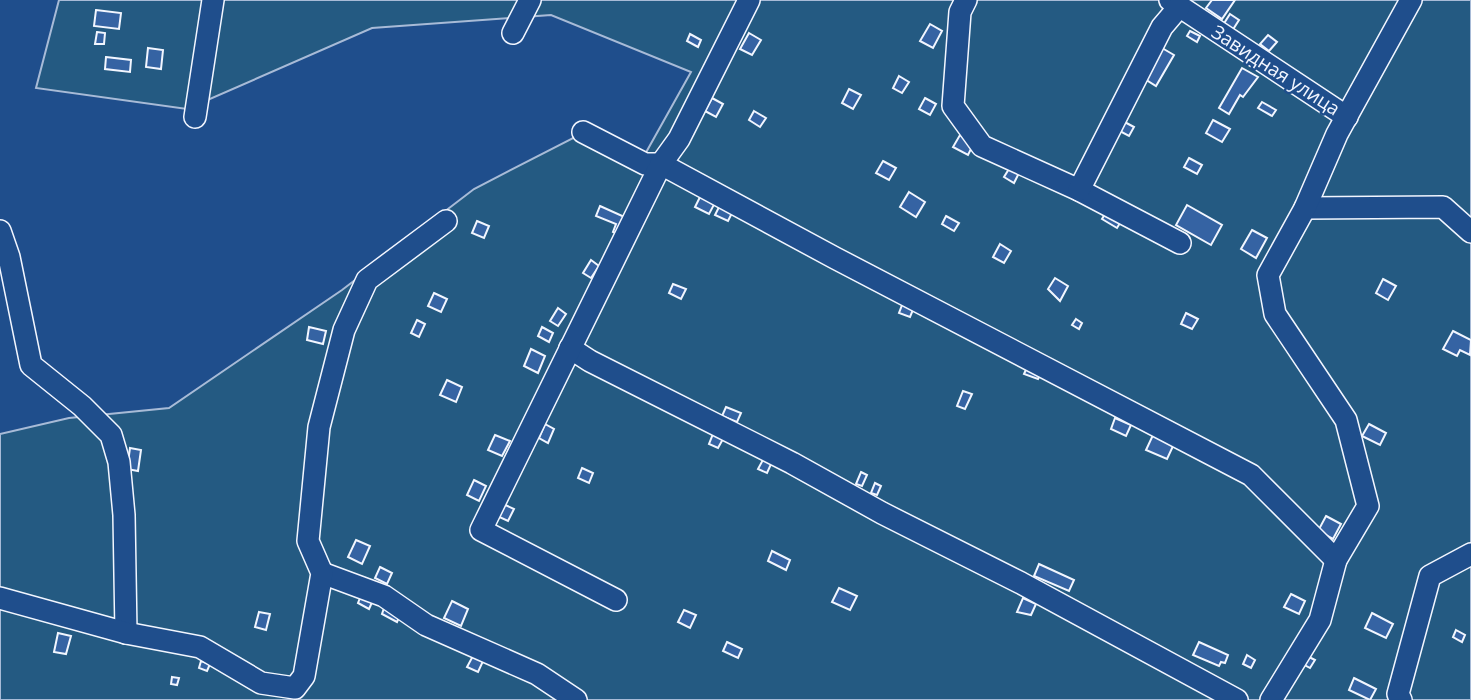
<svg xmlns="http://www.w3.org/2000/svg" width="1471" height="700" font-family="'Open Sans',sans-serif">
<style>
.green{fill:#245a82;stroke:#a8bbd7;stroke-width:2}
.building{fill:#3563a3;stroke:#f2f6ff;stroke-width:2}
.lines{fill:none;stroke-linecap:round;stroke-linejoin:round}
.minor-casing{stroke:#f2f6ff;stroke-width:24}
.minor{stroke:#1f4e8c;stroke-width:21}
.labels{text-anchor:middle;dominant-baseline:central;stroke-width:5;stroke-linejoin:round;paint-order:stroke}
.street-label{font-size:19px;fill:#f2f6ff;stroke:#1f4e8c}
</style>
<rect width="100%" height="100%" fill="#1f4e8c"/>
<polygon class="green" points="59,0 1471,0 1471,700 0,700 0,434 69,418 169,408 342,290 474,189 575,137 644,156 691,72 551,15 372,28 187,109 36,88"/>
<g class="building">
<polygon points="1212,0 1235,0 1222,19 1206,8"/>
<polygon points="96,10 121,13 119,29 94,26"/>
<polygon points="1230,14 1239,20 1232,31 1223,25"/>
<polygon points="930,24 942,31 933,48 920,41"/>
<polygon points="1190,31 1200,36 1197,42 1187,36"/>
<polygon points="97,32 105,33 104,44 95,44"/>
<polygon points="749,33 761,40 752,55 740,49"/>
<polygon points="690,34 701,40 698,47 687,41"/>
<polygon points="1268,35 1277,42 1269,51 1260,44"/>
<polygon points="148,48 163,50 161,69 146,67"/>
<polygon points="1162,48 1174,55 1156,86 1140,76"/>
<polygon points="106,57 131,60 130,72 105,69"/>
<polygon points="1242,68 1258,77 1243,97 1240,95 1229,114 1219,108"/>
<polygon points="899,76 909,82 902,93 893,88"/>
<polygon points="849,89 861,95 853,109 842,103"/>
<polygon points="712,98 723,104 716,117 705,111"/>
<polygon points="925,98 936,104 930,115 919,109"/>
<polygon points="1262,102 1276,110 1272,116 1258,108"/>
<polygon points="754,111 766,118 760,127 749,120"/>
<polygon points="1119,119 1134,127 1129,136 1114,128"/>
<polygon points="1213,120 1230,129 1222,142 1206,133"/>
<polygon points="960,135 974,143 968,155 953,147"/>
<polygon points="1189,158 1202,165 1197,174 1184,167"/>
<polygon points="883,161 896,168 889,180 876,173"/>
<polygon points="1012,164 1021,169 1014,183 1004,177"/>
<polygon points="703,191 717,199 709,214 695,207"/>
<polygon points="909,192 925,202 916,217 900,207"/>
<polygon points="721,203 734,209 728,221 715,215"/>
<polygon points="1187,205 1222,225 1211,245 1176,225"/>
<polygon points="600,206 629,219 622,236 613,232 616,224 596,216"/>
<polygon points="1108,209 1123,218 1117,228 1102,219"/>
<polygon points="946,216 959,223 954,231 942,224"/>
<polygon points="477,221 489,226 484,238 472,233"/>
<polygon points="1252,230 1267,238 1256,258 1241,249"/>
<polygon points="1000,244 1011,251 1004,263 993,257"/>
<polygon points="591,260 599,266 591,278 583,273"/>
<polygon points="1055,278 1068,286 1060,301 1048,289"/>
<polygon points="1383,279 1396,286 1388,300 1376,293"/>
<polygon points="673,284 686,289 681,299 669,293"/>
<polygon points="434,293 447,299 441,312 428,306"/>
<polygon points="904,300 915,305 910,317 899,313"/>
<polygon points="558,308 566,314 558,326 550,321"/>
<polygon points="1186,313 1198,319 1192,329 1181,324"/>
<polygon points="1076,319 1082,323 1079,329 1072,325"/>
<polygon points="417,320 425,324 419,337 411,333"/>
<polygon points="309,327 326,331 323,344 307,340"/>
<polygon points="542,327 553,333 549,342 538,336"/>
<polygon points="1453,331 1471,340 1470,355 1460,350 1457,356 1443,349"/>
<polygon points="531,349 545,356 538,373 524,366"/>
<polygon points="1028,365 1042,371 1038,379 1024,374"/>
<polygon points="447,380 462,387 456,402 440,395"/>
<polygon points="963,391 972,394 965,409 957,406"/>
<polygon points="726,407 741,413 737,422 722,416"/>
<polygon points="1115,418 1131,425 1126,436 1111,429"/>
<polygon points="545,424 554,429 548,443 539,438"/>
<polygon points="1369,424 1386,433 1380,445 1362,436"/>
<polygon points="713,434 723,439 718,448 709,444"/>
<polygon points="495,435 510,441 502,456 488,450"/>
<polygon points="1153,435 1174,444 1167,459 1146,450"/>
<polygon points="130,448 141,450 138,471 127,469"/>
<polygon points="764,458 772,462 767,473 758,469"/>
<polygon points="582,468 593,473 589,483 578,478"/>
<polygon points="861,472 867,475 862,486 856,484"/>
<polygon points="474,480 486,486 479,501 467,495"/>
<polygon points="875,483 881,486 877,495 871,493"/>
<polygon points="501,503 514,509 508,521 495,515"/>
<polygon points="1326,516 1341,524 1333,539 1318,531"/>
<polygon points="356,540 370,546 362,564 348,557"/>
<polygon points="772,551 790,560 786,570 768,561"/>
<polygon points="1039,564 1074,580 1069,591 1034,576"/>
<polygon points="380,567 392,573 387,584 375,578"/>
<polygon points="839,588 857,596 850,610 832,602"/>
<polygon points="362,593 374,598 369,609 358,603"/>
<polygon points="1291,594 1305,601 1299,614 1284,607"/>
<polygon points="1023,598 1036,604 1031,615 1017,612"/>
<polygon points="452,601 468,609 461,626 444,618"/>
<polygon points="384,608 400,615 397,622 382,614"/>
<polygon points="684,610 696,615 690,628 678,622"/>
<polygon points="259,612 270,614 266,630 255,627"/>
<polygon points="1372,613 1393,624 1386,638 1365,628"/>
<polygon points="1456,630 1465,635 1462,642 1453,637"/>
<polygon points="58,633 71,636 66,654 54,652"/>
<polygon points="727,642 742,649 738,658 723,651"/>
<polygon points="1199,642 1228,655 1225,663 1221,662 1219,666 1193,655"/>
<polygon points="474,654 484,659 478,672 467,667"/>
<polygon points="1247,655 1255,660 1251,668 1243,664"/>
<polygon points="1305,655 1315,660 1310,668 1301,663"/>
<polygon points="201,661 210,664 207,671 199,668"/>
<polygon points="172,677 179,678 177,685 171,684"/>
<polygon points="1354,678 1376,689 1370,700 1349,690"/>
</g>
<g class="lines">
<g class="minor-casing">
<g id="minor">
<polyline points="966,0 960,12 953,106 982,146 1079,190 1180,243"/>
<polyline points="1170,0 1347,117"/>
<polyline points="513,33 530,0"/>
<polyline points="195,117 213,0"/>
<polyline points="583,132 645,164 661,164 835,258 1251,475 1336,560"/>
<polyline points="1079,190 1162,27 1179,7"/>
<polyline points="1305,208 1443,207 1471,232"/>
<polyline points="0,231 9,257 31,365 82,406 111,435 119,462 124,515 126,633"/>
<polyline points="570,348 590,361 792,463 882,513 1021,583 1237,700"/>
<polyline points="322,573 384,596 426,625 537,674 576,700"/>
<polyline points="0,598 126,633 200,647 261,683 295,688 304,676 322,573 308,541 319,427 344,330 367,280 446,221"/>
<polyline points="616,600 481,530 661,164 679,139 749,0"/>
<polyline points="1271,700 1320,620 1336,560 1368,506 1346,420 1275,314 1268,275 1305,208 1337,134 1411,0"/>
<polyline points="1401,700 1398,694 1430,576 1471,554"/>
</g>
</g>
<use href="#minor" class="minor"/>
</g>
<g class="labels">
<g class="street-label">
<text transform="translate(1276 70) rotate(33)">Завидная улица</text>
</g>
</g>
</svg>
